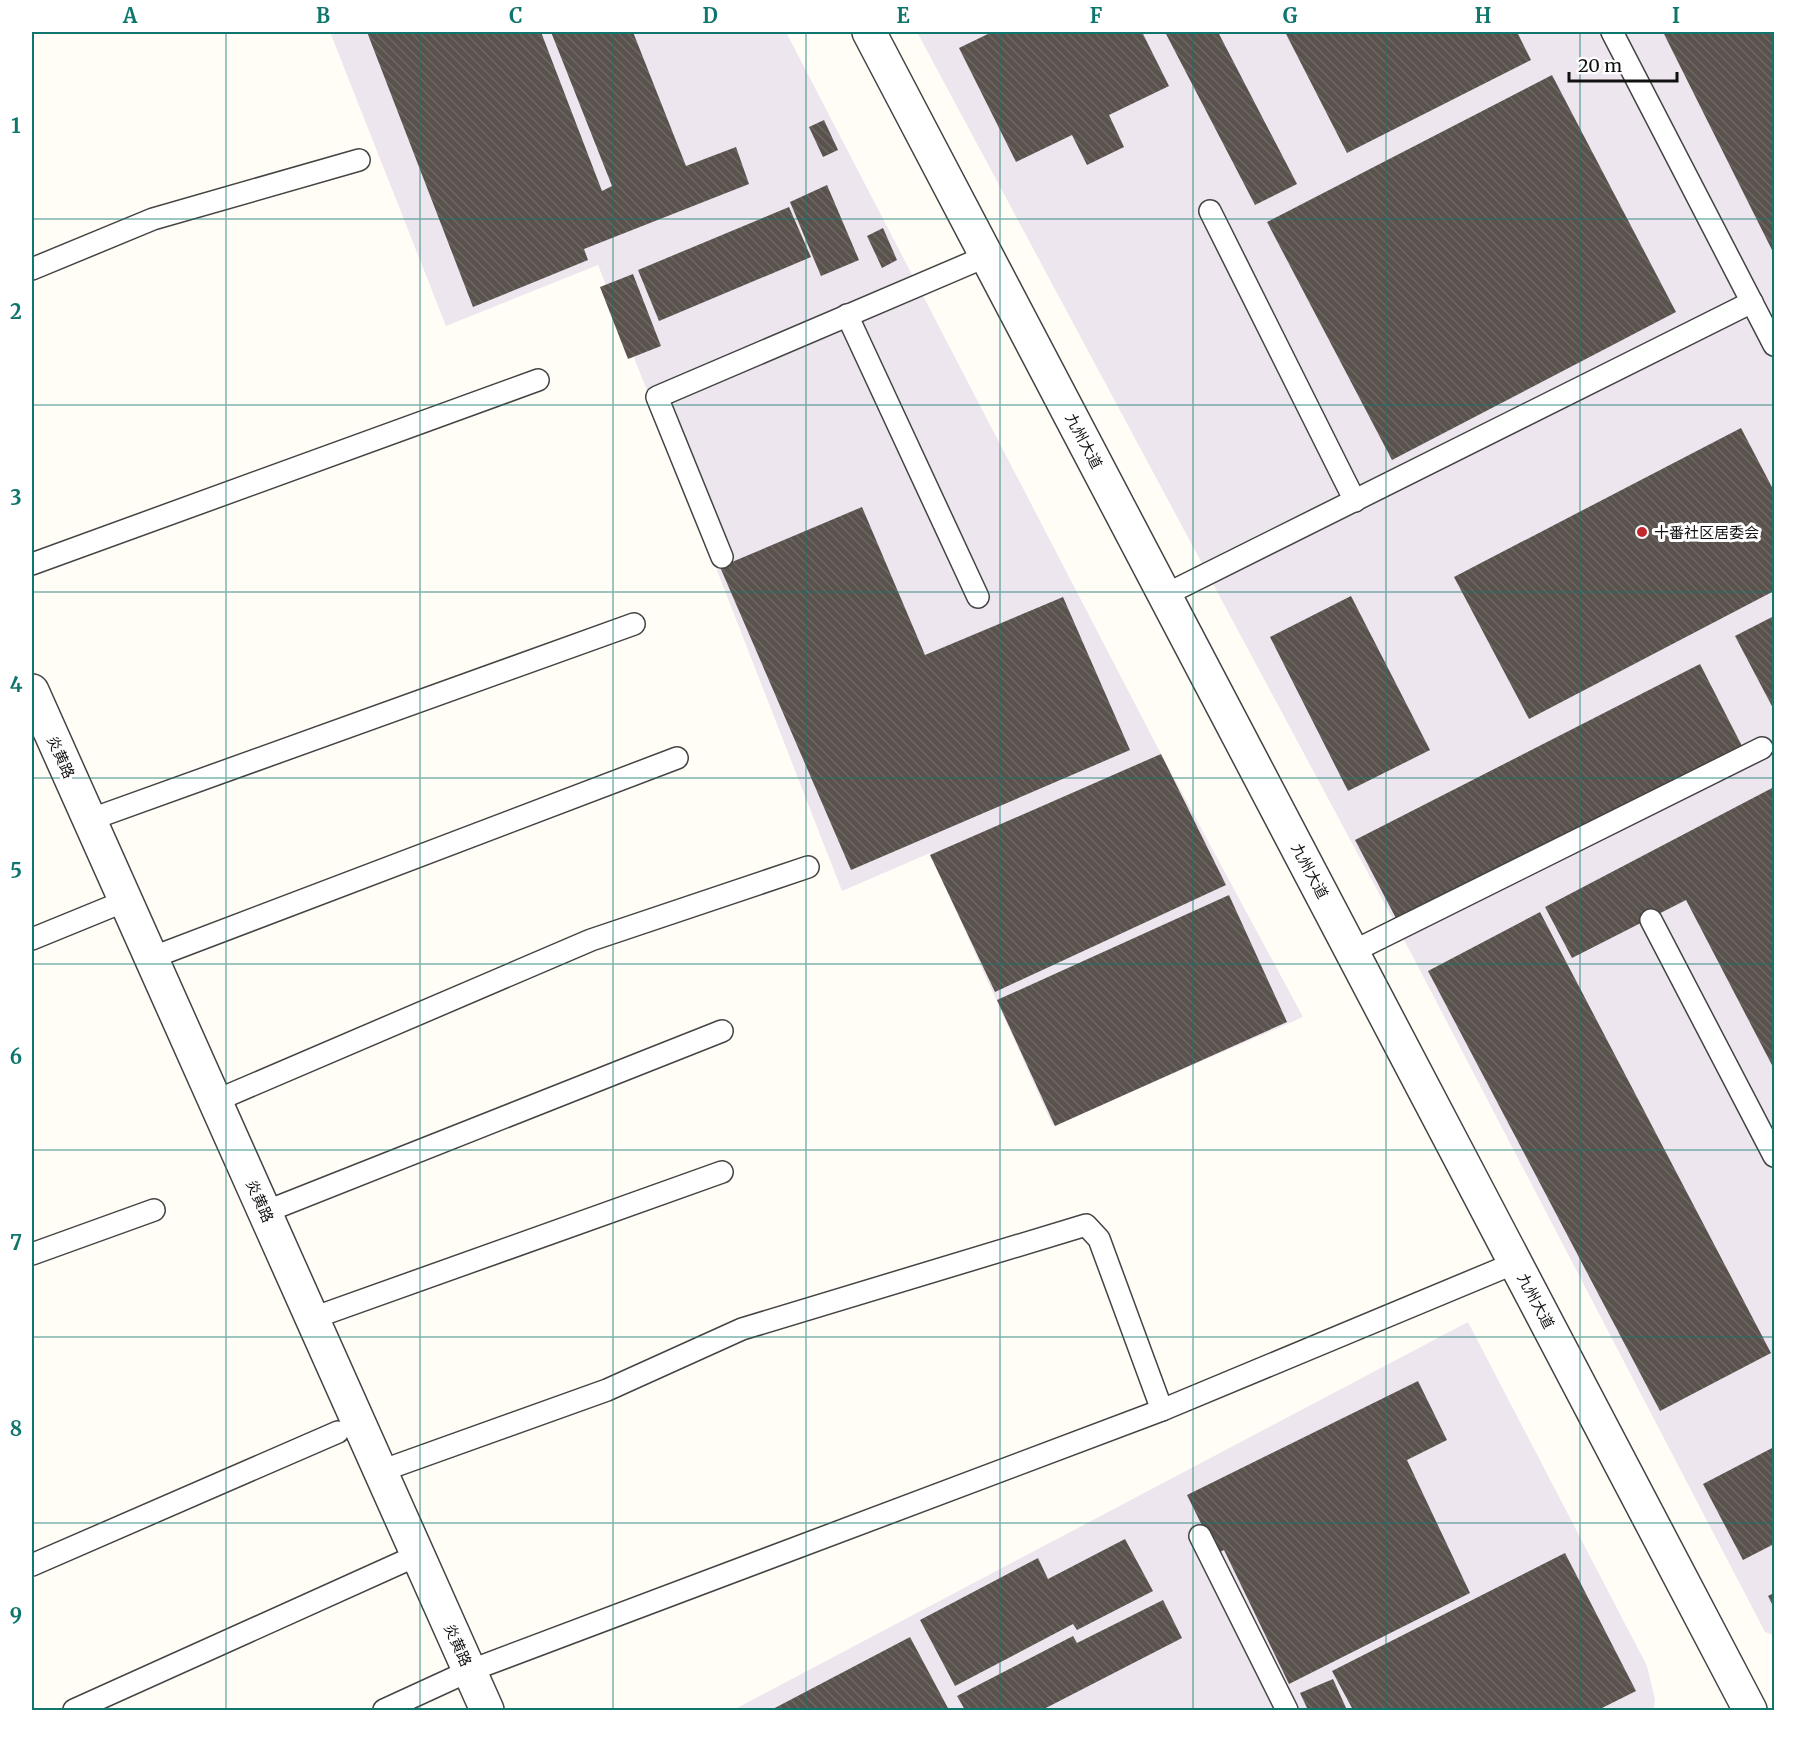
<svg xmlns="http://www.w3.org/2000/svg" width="1806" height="1742" font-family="Merriweather,'Noto Sans SC',serif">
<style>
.industrial{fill:#eee6ef}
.building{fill:url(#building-back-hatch)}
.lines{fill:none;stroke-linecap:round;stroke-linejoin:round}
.service-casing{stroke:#444;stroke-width:24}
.tertiary-casing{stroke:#444;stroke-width:36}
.service{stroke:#fff;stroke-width:21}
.tertiary{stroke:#fff;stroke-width:33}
.grid{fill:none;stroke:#0f766e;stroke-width:1.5;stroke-opacity:0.55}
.poi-dot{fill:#c4262e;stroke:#fff;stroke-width:2}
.labels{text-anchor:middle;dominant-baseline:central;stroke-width:6;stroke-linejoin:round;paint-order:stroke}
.street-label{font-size:15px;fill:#111;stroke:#fff}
.poi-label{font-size:15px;fill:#111;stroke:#fff;text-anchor:start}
.neatline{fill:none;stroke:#0f766e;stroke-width:2}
.grid-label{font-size:20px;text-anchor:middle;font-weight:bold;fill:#0f766e}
</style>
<defs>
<pattern id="building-back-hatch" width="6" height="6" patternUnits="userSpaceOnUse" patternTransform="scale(1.5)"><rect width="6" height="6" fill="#5a524d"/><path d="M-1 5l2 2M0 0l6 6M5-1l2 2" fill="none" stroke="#6d6662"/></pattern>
</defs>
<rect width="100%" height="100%" fill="#fffdf5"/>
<g class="industrial">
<polygon points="330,32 786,32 1160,752 1303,1017 1053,1126 930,853 842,891 598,265 446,326"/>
<polygon points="917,32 1774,32 1774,1635 1765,1632 1412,955"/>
<polygon points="1468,1322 1647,1666 1655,1699 1654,1710 733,1710"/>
</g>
<g class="building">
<polygon points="367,32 541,32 602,191 612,186 551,32 633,32 686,166 736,147 749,184 584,249 588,260 473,307"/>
<polygon points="992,32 1142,32 1169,86 1109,115 1124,147 1087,165 1072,135 1016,162 959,48"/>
<polygon points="1165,32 1218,32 1297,184 1255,205"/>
<polygon points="1285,32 1517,32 1531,60 1347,153"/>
<polygon points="1663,32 1774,32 1774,254"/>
<polygon points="1552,75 1676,312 1392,460 1267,222"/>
<polygon points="824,120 838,150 823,157 809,127"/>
<polygon points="827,185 859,260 821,276 790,202"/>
<polygon points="789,207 811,257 659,321 638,270"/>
<polygon points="883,228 897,260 882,268 867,236"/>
<polygon points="633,274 661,346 628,359 600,287"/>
<polygon points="1741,428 1774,491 1774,591 1529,719 1454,577"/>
<polygon points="862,507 925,655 1063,597 1130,750 851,870 720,567"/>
<polygon points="1351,596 1430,750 1348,791 1270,637"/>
<polygon points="1774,616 1774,710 1735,636"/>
<polygon points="1700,664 1743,748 1399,924 1355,840"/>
<polygon points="1161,754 1226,885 995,992 930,855"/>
<polygon points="1774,787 1774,1069 1686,900 1572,958 1545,907"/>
<polygon points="1229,895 1287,1022 1055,1126 997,1000"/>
<polygon points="1540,912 1771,1353 1660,1411 1428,971"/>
<polygon points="1418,1381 1447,1440 1407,1460 1470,1593 1289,1684 1224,1550 1216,1554 1187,1495"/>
<polygon points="1774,1447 1774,1544 1743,1560 1703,1484"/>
<polygon points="1125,1539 1153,1591 1077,1630 1073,1624 955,1686 920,1620 1038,1558 1048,1579"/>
<polygon points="1565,1553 1636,1691 1598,1710 1353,1710 1332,1671"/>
<polygon points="1774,1593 1774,1608 1768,1596"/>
<polygon points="1163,1600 1182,1638 1042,1710 965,1710 957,1696 1073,1636 1077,1643"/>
<polygon points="910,1637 949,1710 771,1710"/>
<polygon points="1333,1679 1347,1710 1308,1710 1300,1693"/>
</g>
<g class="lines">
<g class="service-casing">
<g id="service">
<polyline points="1612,32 1774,345"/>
<polyline points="1210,211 1355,501"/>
<polyline points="32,269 153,219 359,160"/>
<polyline points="847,315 978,597"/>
<polyline points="722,557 657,397 987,256"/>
<polyline points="32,564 538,380"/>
<polyline points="1165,595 1752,302"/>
<polyline points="89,820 634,624"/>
<polyline points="1651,920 1774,1156"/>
<polyline points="32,939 125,901"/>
<polyline points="1352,952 1762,748"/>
<polyline points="151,958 677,758"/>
<polyline points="215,1101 591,940 808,867"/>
<polyline points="265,1212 722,1031"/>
<polyline points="32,1254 154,1210"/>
<polyline points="313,1318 722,1172"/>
<polyline points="381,1471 607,1390 742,1329 1086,1225 1099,1239 1162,1410"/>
<polyline points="1200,1536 1287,1710"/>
<polyline points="32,1565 338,1432"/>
<polyline points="74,1710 418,1555"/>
<polyline points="384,1710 469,1671 1162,1410 1515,1263"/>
</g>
</g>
<g class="tertiary-casing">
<g id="tertiary">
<polyline points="869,32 1750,1710"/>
<polyline points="32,691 487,1710"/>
</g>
</g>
<use href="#service" class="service"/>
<use href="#tertiary" class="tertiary"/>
</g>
<path class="grid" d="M226,32V1710M420,32V1710M613,32V1710M806,32V1710M1000,32V1710M1193,32V1710M1386,32V1710M1580,32V1710M32,219H1774M32,405H1774M32,592H1774M32,778H1774M32,964H1774M32,1150H1774M32,1337H1774M32,1523H1774"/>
<circle class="poi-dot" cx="1642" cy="532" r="6"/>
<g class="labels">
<g class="street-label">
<text transform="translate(1084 441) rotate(62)">九州大道</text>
<text transform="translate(61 757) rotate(66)">炎黄路</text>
<text transform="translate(1310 871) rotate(62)">九州大道</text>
<text transform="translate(260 1201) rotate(66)">炎黄路</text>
<text transform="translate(1536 1301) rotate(62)">九州大道</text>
<text transform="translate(458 1645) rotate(66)">炎黄路</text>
</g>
<g class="poi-label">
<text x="1654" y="532">十番社区居委会</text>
</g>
</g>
<rect width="1806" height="1742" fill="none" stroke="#ffffff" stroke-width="66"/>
<path d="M1569 72v9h108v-9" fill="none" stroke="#111111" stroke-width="3"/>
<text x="1578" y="72" font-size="18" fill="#111111" stroke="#ffffff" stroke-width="4.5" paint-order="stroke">20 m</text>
<rect x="33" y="33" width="1740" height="1676" class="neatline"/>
<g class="grid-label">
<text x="130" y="23">A</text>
<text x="323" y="23">B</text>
<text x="516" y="23">C</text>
<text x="710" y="23">D</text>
<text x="903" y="23">E</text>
<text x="1096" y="23">F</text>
<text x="1290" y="23">G</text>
<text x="1483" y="23">H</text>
<text x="1676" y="23">I</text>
<text x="16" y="133">1</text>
<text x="16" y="319">2</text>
<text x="16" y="505">3</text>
<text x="16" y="692">4</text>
<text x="16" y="878">5</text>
<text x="16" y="1064">6</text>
<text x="16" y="1250">7</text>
<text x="16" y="1436">8</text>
<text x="16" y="1623">9</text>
</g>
</svg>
